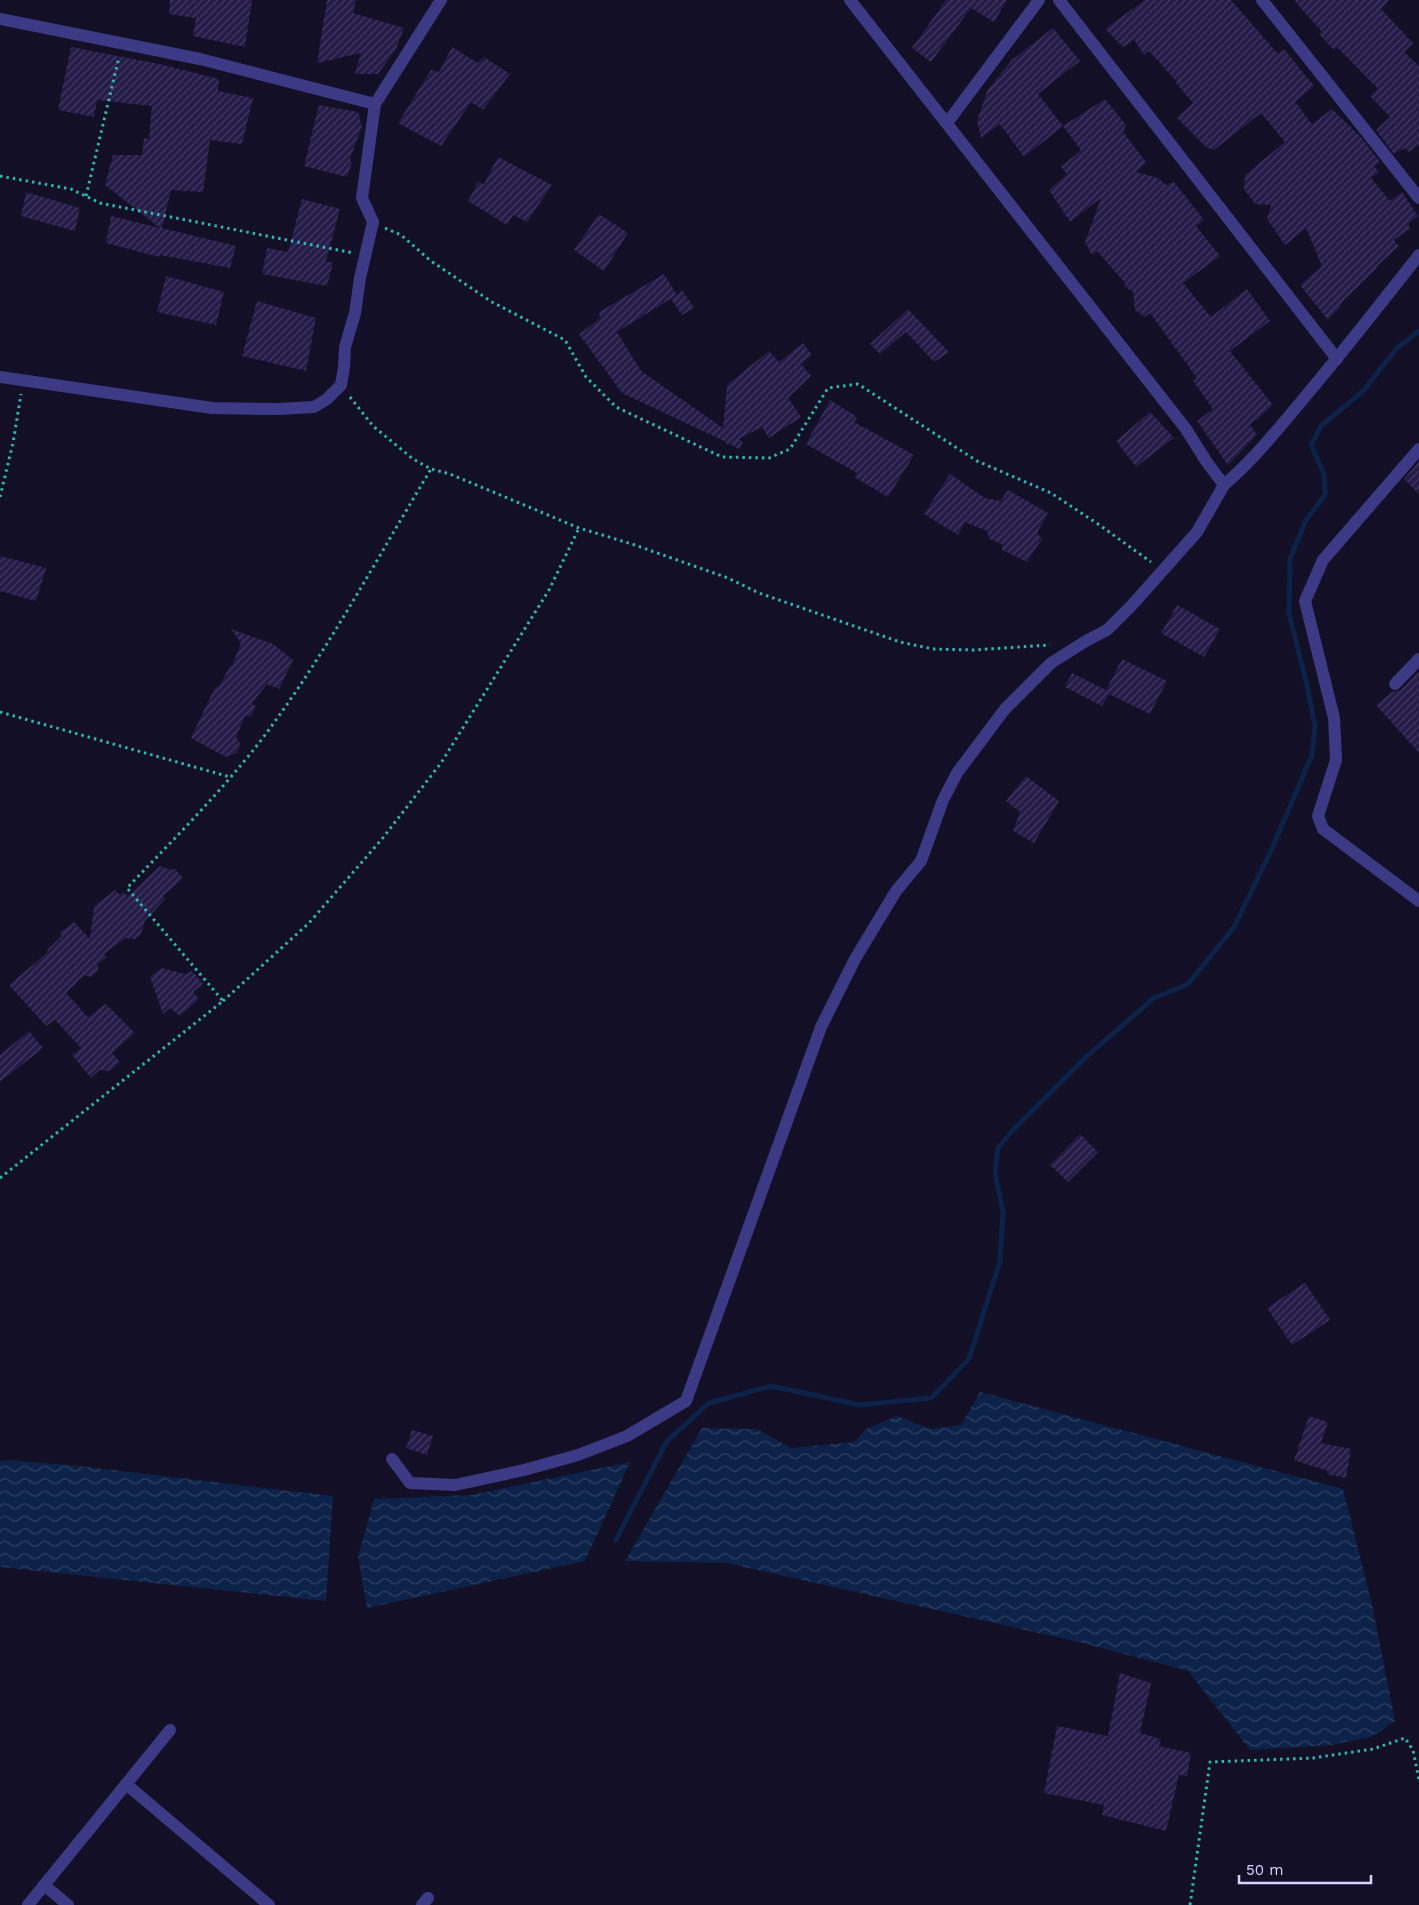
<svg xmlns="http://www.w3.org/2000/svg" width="1419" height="1905" font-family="'Work Sans',sans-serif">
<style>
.water{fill:url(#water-waves)}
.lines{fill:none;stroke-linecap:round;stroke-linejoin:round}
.stream{stroke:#0c2248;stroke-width:5}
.building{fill:url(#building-hatch)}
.path{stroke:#2fb8b0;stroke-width:3;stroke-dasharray:2.5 4;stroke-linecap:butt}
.minor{stroke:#3d3a85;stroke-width:12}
</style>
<defs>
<pattern id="water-waves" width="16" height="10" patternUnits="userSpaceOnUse" patternTransform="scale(1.25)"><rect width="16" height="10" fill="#0c2248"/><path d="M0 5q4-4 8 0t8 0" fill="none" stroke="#2f4163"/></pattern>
<pattern id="building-hatch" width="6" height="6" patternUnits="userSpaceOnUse" patternTransform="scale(1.25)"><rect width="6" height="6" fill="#241b47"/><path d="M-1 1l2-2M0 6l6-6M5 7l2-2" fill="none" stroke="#433b63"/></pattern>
</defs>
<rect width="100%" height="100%" fill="#130f26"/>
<g class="water">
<polygon points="980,1392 1343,1489 1372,1604 1395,1721 1371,1737 1331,1745 1250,1750 1188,1671 1079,1642 726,1563 625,1561 702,1428 757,1429 791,1448 854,1442 866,1429 897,1416 930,1429 961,1425"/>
<polygon points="10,1460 79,1466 333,1496 326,1601 0,1567 0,1461"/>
<polygon points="630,1462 585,1561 367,1608 358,1557 374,1499 471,1495"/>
</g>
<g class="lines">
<polyline class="stream" points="616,1540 667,1441 709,1403 771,1386 860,1405 931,1398 969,1359 1000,1261 1003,1212 995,1173 998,1148 1012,1131 1087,1056 1154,998 1188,984 1234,927 1270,853 1312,755 1315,726 1306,681 1289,613 1290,559 1306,520 1325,495 1324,474 1311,445 1321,426 1363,391 1397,348 1419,331"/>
</g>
<g class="building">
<polygon points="170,0 252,0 245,47 193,36 196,18 169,14"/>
<polygon points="327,0 356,0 353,13 404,28 396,49 378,74 355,74 361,53 317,63"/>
<polygon points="946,0 1007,0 994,22 971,8 931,62 912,48"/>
<polygon points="1145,0 1231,0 1278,54 1284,49 1314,86 1295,102 1312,124 1332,109 1360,136 1380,162 1374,166 1379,172 1371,178 1390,201 1402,192 1418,216 1408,224 1410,229 1394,240 1399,246 1376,267 1377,268 1340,304 1341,306 1328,320 1300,285 1322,266 1306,228 1285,245 1267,219 1271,205 1255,204 1244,189 1245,175 1285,142 1261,113 1214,150 1206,147 1177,118 1193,103 1176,83 1177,82 1149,51 1144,55 1134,40 1123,47 1105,29"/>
<polygon points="1294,0 1389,0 1381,9 1413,43 1404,52 1419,66 1419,144 1409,152 1405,148 1394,154 1376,130 1390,117 1370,96 1378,89 1337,47 1334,50 1319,34 1322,32"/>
<polygon points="1053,28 1080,61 1038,94 1063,126 1024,157 1000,124 981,138 977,121 988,89 1013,59"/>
<polygon points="71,47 159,64 219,79 218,91 253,98 242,144 210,140 203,192 171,190 162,228 236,246 230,268 160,255 159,257 106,243 111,216 160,228 105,185 113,155 142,155 144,138 149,139 152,106 97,100 94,117 58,110"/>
<polygon points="452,47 478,63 484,57 510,74 483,110 471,102 441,146 398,123 431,70 439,72"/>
<polygon points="1105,99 1126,125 1123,132 1146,162 1136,172 1158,178 1166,185 1174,182 1204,220 1196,226 1220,256 1183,283 1211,317 1247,289 1270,321 1230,351 1273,405 1250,425 1257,435 1228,465 1197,421 1213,409 1193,381 1197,378 1150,313 1145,317 1135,310 1133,292 1124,286 1126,284 1097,251 1092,255 1085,242 1101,198 1070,222 1049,190 1067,174 1061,167 1081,150 1063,126"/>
<polygon points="319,105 358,112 362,126 350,159 352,163 347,177 304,166"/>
<polygon points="498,157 552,185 527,222 513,215 507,225 468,201 478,182 484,184"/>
<polygon points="26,192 80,208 75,231 21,216"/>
<polygon points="302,199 340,209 326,261 333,263 327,286 262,274 267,248 288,252"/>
<polygon points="599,214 628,233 604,271 574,250"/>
<polygon points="664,274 677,295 682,290 694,308 682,315 671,299 675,296 617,332 641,371 723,428 727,385 769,351 779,362 803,343 812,355 801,364 811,376 788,398 801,417 769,438 762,427 739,439 743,442 739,449 729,444 727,445 726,442 622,393 579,334 600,319 599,312"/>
<polygon points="166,276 224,292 216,325 157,312"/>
<polygon points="257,301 316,318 306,371 242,356"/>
<polygon points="908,309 949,352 934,362 906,332 880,354 870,344"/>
<polygon points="830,400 857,417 854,422 914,455 888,497 854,477 857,473 806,444"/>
<polygon points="1150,412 1174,438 1136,467 1116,441"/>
<polygon points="1419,461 1419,494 1404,479"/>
<polygon points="950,474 985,498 1001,501 1008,490 1048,513 1037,533 1042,539 1027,562 1002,550 1002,544 989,539 987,531 965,522 958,535 924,514"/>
<polygon points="0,556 46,568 36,601 0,591"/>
<polygon points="1177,605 1220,629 1204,657 1161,633"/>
<polygon points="231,629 273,644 293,660 279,689 267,684 252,703 256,707 251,716 245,716 236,737 240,744 237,753 226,757 191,738 214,689 220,685 230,666 232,666 241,643"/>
<polygon points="1122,659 1167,681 1150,714 1109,694 1102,706 1065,687 1072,673 1106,690"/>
<polygon points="1419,671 1419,753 1376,705 1392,692 1401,690"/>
<polygon points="1026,776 1059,801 1034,843 1013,831 1020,812 1006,801"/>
<polygon points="160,866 171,870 175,869 183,878 163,896 165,899 145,921 141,934 135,939 126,938 104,954 107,957 98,964 98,971 91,977 84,975 66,993 88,1017 106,1004 135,1033 112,1053 120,1062 110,1071 100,1070 91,1078 72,1055 81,1048 55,1020 46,1026 9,985 48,952 47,950 62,936 59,933 74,922 90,939 94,906 115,890 120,895 123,892 128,896"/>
<polygon points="161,968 186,974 192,971 203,984 193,992 199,999 180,1016 170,1008 163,1014 150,977"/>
<polygon points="29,1031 43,1048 0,1082 0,1055"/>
<polygon points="1080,1134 1098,1152 1068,1182 1050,1165"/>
<polygon points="1305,1283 1330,1320 1292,1345 1267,1308"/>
<polygon points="1309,1416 1328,1422 1321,1443 1351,1449 1346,1478 1327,1474 1328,1471 1294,1460"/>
<polygon points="412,1430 433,1436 427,1455 406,1448"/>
<polygon points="1120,1673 1151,1683 1140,1733 1161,1739 1159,1746 1191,1753 1187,1776 1179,1775 1166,1831 1102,1815 1104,1805 1044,1793 1057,1726 1108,1736"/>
</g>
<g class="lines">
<g class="path">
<polyline points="0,176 71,189 100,203 353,253"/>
<polyline points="86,196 119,57"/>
<polyline points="385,228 401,235 431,261 492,302 565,340 586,377 616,407 722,457 769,458 790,449 828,388 858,384 977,461 1051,493 1098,524 1151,562"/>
<polyline points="350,397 373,426 413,459 431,469 450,474 579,528 632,544 728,578 759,593 900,642 933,649 973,650 1050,645"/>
<polyline points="0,497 13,443 21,394"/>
<polyline points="0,712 230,777"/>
<polyline points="223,1001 309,923 382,839 441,763 549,590 579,528"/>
<path d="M0,1178L223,1001L127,888C173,840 221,792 262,739C326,654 376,560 431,469"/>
<polyline points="1190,1905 1210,1762 1313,1758 1373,1749 1405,1738 1413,1750 1419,1780"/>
</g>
<g class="minor">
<path d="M850,0L1186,429L1206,461L1224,485C1254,459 1279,428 1304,398C1344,351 1381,303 1419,255"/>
<polyline points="1059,0 1337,359"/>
<polyline points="1262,0 1419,198"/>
<polyline points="0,19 200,59 375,104"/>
<polyline points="947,123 1039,0"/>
<polyline points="0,377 212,408 278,409 314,407 327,399 341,385 344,367 345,347 355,313 360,278 373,222 362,198 375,104 441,0"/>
<polyline points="1419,449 1323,560 1305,601 1334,718 1336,760 1318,816 1323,829 1419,901"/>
<polyline points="1395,684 1419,659"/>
<polyline points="392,1459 410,1483 455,1485 524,1470 578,1455 627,1436 686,1401 821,1027 855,959 896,891 921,861 943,800 957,773 1005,709 1051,663 1086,641 1107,630 1133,604 1197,532 1224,485"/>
<polyline points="126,1784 269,1905"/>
<polyline points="44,1885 68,1905"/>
<polyline points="28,1905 170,1730"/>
<polyline points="422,1905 428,1898"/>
</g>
</g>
<path d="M1239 1875v8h132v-8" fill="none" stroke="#d9d4ff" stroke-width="2.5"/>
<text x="1246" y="1875" font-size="15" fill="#d9d4ff" stroke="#130f26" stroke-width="4" paint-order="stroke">50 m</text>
</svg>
